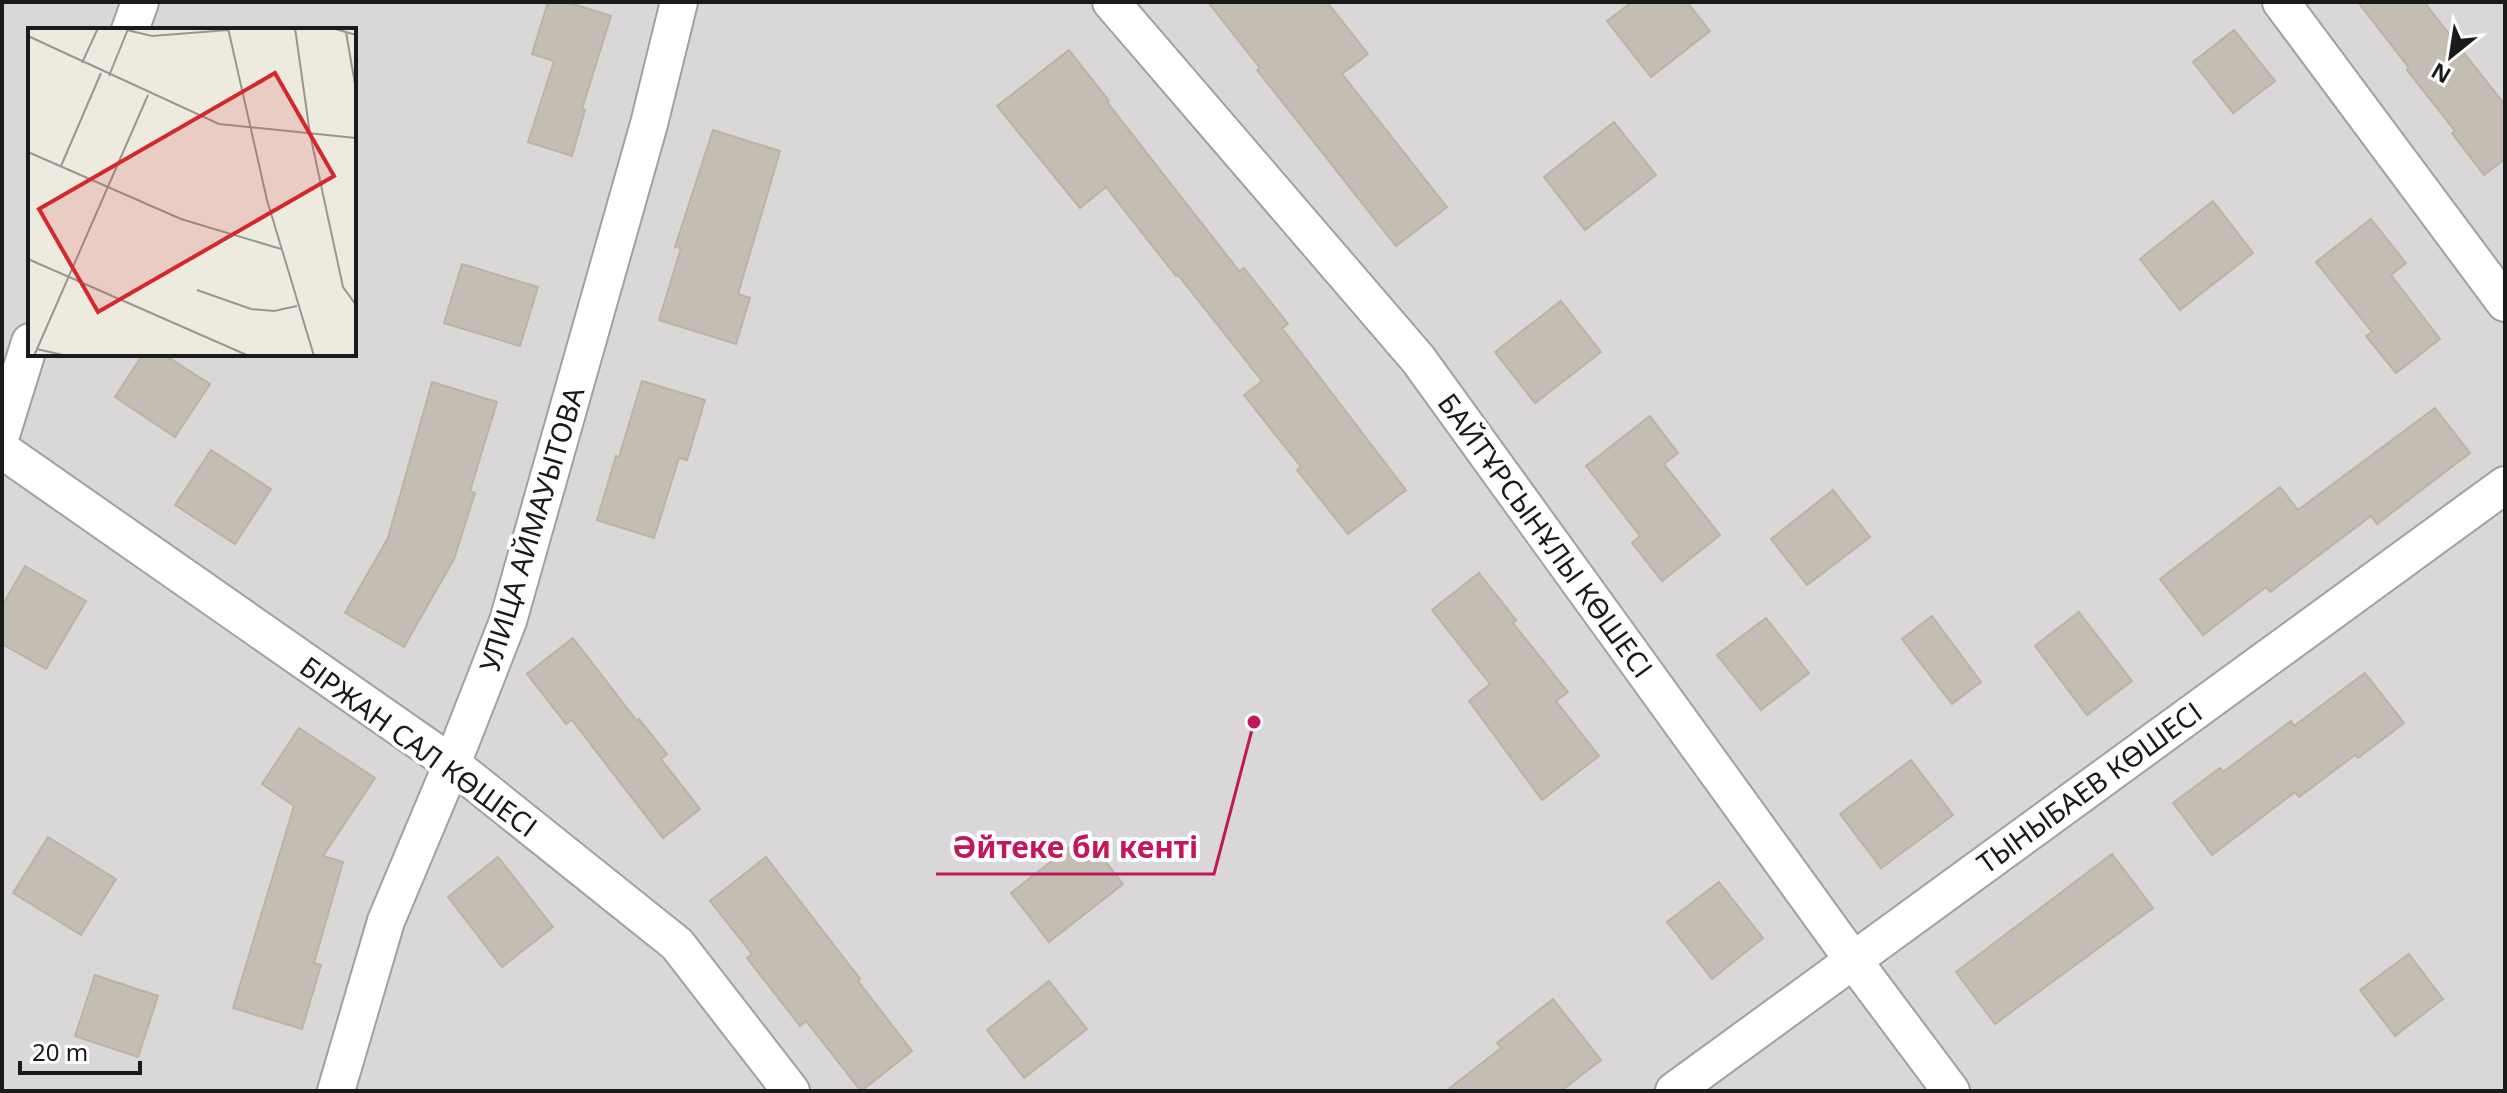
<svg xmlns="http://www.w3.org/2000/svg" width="2507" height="1093" font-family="'Noto Sans',sans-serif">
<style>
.residential{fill:#d9d7d7;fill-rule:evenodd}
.building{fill:#c4bdb3;stroke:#beb2a1;stroke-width:2}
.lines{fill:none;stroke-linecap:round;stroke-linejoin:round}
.minor-casing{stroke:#a1a1a1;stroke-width:40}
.minor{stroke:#fff;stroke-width:36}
.labels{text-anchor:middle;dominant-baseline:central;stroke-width:8;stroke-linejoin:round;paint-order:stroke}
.street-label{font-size:28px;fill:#1a1a1a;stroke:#fff}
.inset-road{fill:none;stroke:#999790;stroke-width:2}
.view{fill:#d62828;fill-opacity:0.15;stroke:#d62828;stroke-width:4}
.inset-edge{fill:none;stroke:#1a1a1a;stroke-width:4}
.leader{fill:none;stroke:#c2185b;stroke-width:3}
.callout-dot{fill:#c2185b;stroke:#fff;stroke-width:3}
.callout-label{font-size:30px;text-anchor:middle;font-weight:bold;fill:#c2185b;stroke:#fff;stroke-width:8;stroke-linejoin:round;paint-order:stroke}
</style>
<rect width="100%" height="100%" fill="#edeadf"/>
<path class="residential" d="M2,2H2505V1091H2ZM30,30H354V354H30Z"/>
<g class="building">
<polygon points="548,2 567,2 611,16 582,109 585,110 572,156 528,142 554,61 532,54"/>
<polygon points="1208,2 1327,2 1368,54 1342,74 1447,207 1396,246 1257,70 1260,68"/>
<polygon points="1632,2 1687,2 1710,31 1651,77 1607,21"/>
<polygon points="2358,2 2424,2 2505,105 2505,159 2484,175 2452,133 2455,131 2407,70 2409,68"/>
<polygon points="2234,30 2275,81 2233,113 2193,62"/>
<polygon points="1069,50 1109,101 1107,102 1239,271 1244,268 1288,324 1282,328 1406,490 1348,534 1297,470 1301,467 1244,395 1262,381 1178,275 1176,276 1106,187 1080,208 997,106"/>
<polygon points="1614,122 1656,175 1585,230 1544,177"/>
<polygon points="713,130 780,151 738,294 750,298 736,344 659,320 681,248 675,247"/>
<polygon points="2213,201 2253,253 2180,310 2140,259"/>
<polygon points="2371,219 2406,263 2391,275 2440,339 2396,373 2366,336 2372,332 2316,262"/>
<polygon points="462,264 538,287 520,346 444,323"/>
<polygon points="1561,301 1601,352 1535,403 1495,352"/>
<polygon points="143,354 163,354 210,384 175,437 115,397"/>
<polygon points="642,381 705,400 687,460 679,458 654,538 597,520 616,456 619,457"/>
<polygon points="432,382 497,402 470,491 475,493 454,559 404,647 345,613 388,538"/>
<polygon points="2435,408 2470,453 2377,524 2371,516 2270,592 2266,587 2203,635 2160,579 2280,487 2298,510"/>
<polygon points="1650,416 1678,453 1664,464 1720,535 1662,581 1632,543 1640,536 1586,466"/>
<polygon points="211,450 271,489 235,544 175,505"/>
<polygon points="1833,490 1870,537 1807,585 1771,539"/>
<polygon points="25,566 86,601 46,669 2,644 2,606"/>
<polygon points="1479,573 1516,620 1513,623 1568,692 1556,701 1599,756 1542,800 1469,701 1490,684 1432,610"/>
<polygon points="2079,612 2132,681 2087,715 2035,646"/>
<polygon points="1932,616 1981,682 1952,704 1902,639"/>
<polygon points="1766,618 1809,673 1761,710 1717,655"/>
<polygon points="573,638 637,721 639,719 667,754 661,759 700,809 663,838 572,720 566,724 527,674"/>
<polygon points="2365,673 2404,723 2358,758 2355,755 2299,797 2295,792 2212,855 2173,803 2220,768 2223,772 2291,721 2294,726"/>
<polygon points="299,728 375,778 323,856 343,862 314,963 321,965 302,1029 233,1008 294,806 262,784"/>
<polygon points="1911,760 1953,815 1881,868 1840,814"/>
<polygon points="1085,835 1123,884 1049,942 1011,893"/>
<polygon points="48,837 116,879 81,935 13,893"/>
<polygon points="2112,854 2153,908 1995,1024 1956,972"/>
<polygon points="498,857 553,927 502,967 448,897"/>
<polygon points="766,857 860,979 858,981 912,1051 861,1091 806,1021 800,1026 747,958 752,954 710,901"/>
<polygon points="1719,882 1763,938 1712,979 1667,922"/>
<polygon points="2409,954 2443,999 2395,1036 2360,990"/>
<polygon points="95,975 158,996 138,1057 75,1036"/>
<polygon points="1049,981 1087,1029 1024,1078 987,1030"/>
<polygon points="1553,999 1601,1060 1561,1091 1446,1091 1501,1048 1497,1043"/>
</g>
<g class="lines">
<g class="minor-casing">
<g id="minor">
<polyline points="1111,2 1418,359 1853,960 1951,1091"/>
<polyline points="2281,2 2505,303"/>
<polyline points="130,30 140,2"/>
<polyline points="2,432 30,342"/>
<polyline points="2,450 452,764 677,944 791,1091"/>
<polyline points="336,1091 386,921 452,764 508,621 649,124 679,2"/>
<polyline points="1674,1091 2505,485"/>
</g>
</g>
<use href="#minor" class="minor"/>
</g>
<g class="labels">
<g class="street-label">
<text transform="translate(531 529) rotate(-73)">УЛИЦА АЙМАУЫТОВА</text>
<text transform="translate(1546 535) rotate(54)">БАЙТҰРСЫНҰЛЫ КӨШЕСІ</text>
<text transform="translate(419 746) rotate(36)">БІРЖАН САЛ КӨШЕСІ</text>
<text transform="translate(2089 787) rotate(-36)">ТЫНЫБАЕВ КӨШЕСІ</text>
</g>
</g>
<g transform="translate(28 28)">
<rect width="328" height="328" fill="#edeadf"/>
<path class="inset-road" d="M200,0L239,172L286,328M267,0L282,106L315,259L328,277M304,0L328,7M99,2L124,8L200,2M318,4L328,62M0,8L191,96L328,110M54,35L70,0M81,48L100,1M0,124L153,191L253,221M33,138L73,45M0,231L221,328M169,262L223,281L246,283L269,278M9,321L39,328M6,328L120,67"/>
<path class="view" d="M247,45L306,148L70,284L11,181Z"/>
<rect width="328" height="328" class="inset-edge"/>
</g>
<path class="leader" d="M1254 722L1214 874H936"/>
<circle class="callout-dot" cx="1254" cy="722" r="8"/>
<g class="callout-label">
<text x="1075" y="858">Әйтеке би кенті</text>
</g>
<rect width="2507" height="1093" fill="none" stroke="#1a1a1a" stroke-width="8"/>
<g transform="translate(2451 56) rotate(210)" stroke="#ffffff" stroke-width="6" paint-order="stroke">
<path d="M0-6L14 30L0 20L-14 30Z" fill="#1a1a1a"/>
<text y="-12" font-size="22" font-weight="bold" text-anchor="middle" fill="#1a1a1a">N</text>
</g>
<path d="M20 1061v12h120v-12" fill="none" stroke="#1a1a1a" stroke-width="4"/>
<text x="32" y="1061" font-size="24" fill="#1a1a1a" stroke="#ffffff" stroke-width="6" paint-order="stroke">20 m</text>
</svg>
